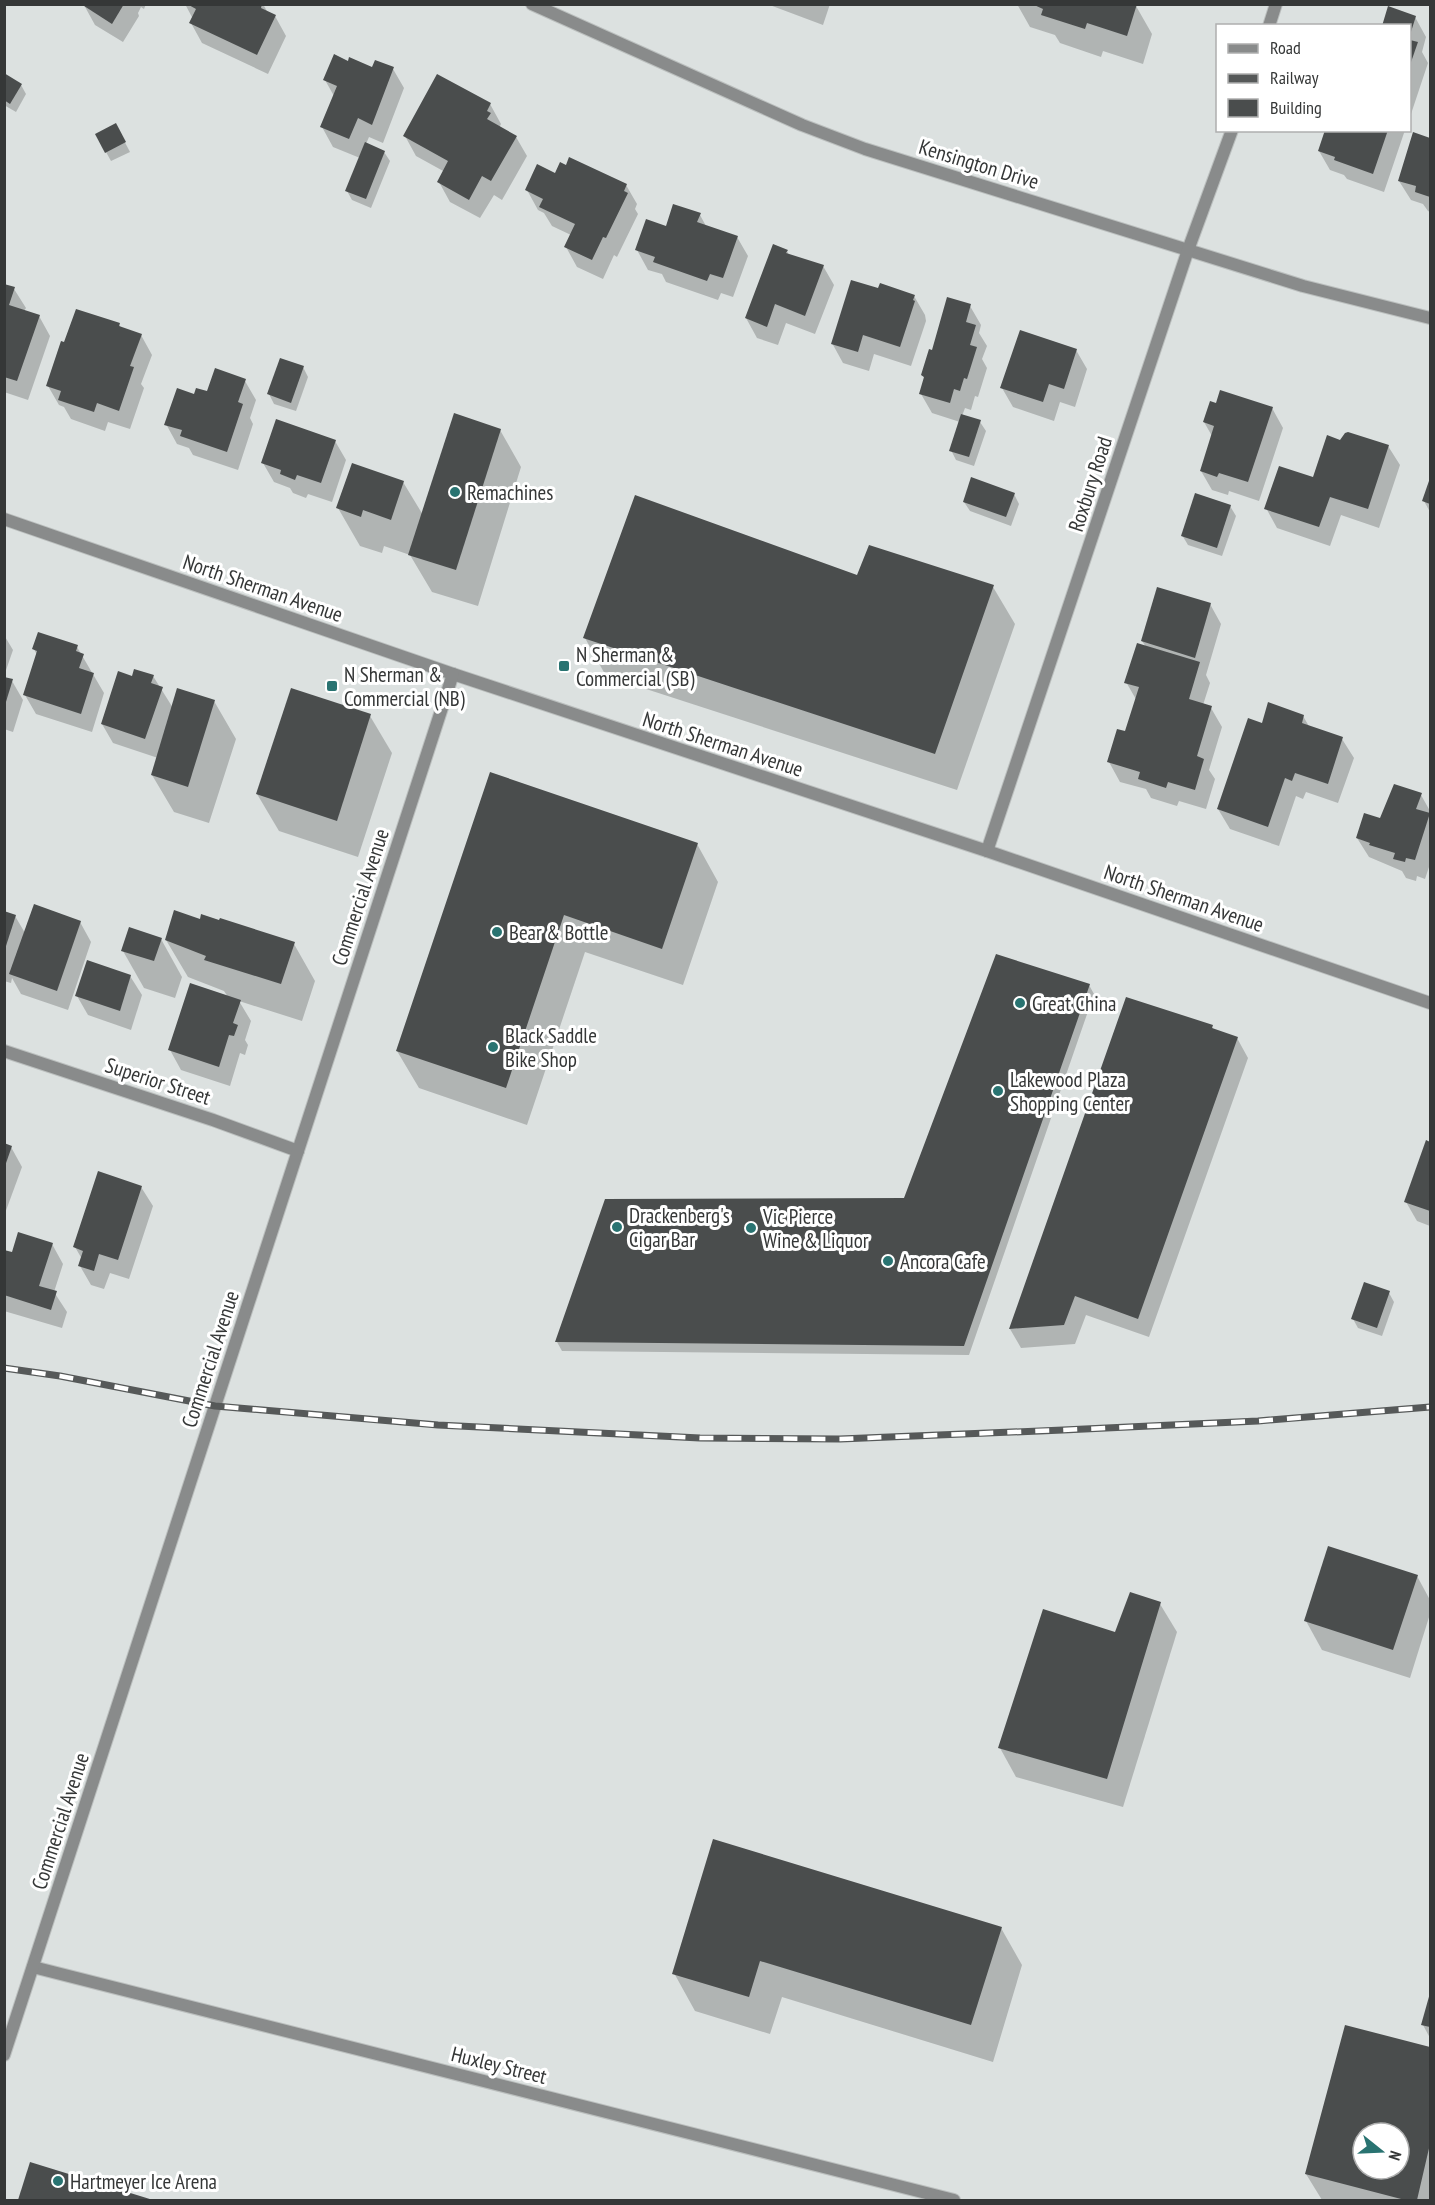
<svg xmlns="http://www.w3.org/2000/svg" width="1435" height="2205" font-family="'PT Sans Narrow',sans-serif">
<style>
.shadow{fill:#0003;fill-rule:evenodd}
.building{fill:#4a4d4d;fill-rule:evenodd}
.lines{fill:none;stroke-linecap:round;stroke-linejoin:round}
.minor-casing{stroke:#bbbfbe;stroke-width:14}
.tertiary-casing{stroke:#bbbfbe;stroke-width:14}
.minor{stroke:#898b8b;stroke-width:12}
.tertiary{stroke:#898b8b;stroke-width:12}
.rail-casing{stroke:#565959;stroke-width:7}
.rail{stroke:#fff;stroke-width:4.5;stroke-dasharray:14;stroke-linecap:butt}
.poi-dot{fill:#297371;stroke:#fff;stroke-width:2}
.labels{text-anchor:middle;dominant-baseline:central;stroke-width:6;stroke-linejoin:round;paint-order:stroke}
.street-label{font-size:21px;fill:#353737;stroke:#fff}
.poi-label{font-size:21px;fill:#353737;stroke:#fff;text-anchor:start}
</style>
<rect width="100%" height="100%" fill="#dce1e0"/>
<g class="shadow">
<polygon points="146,4 144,9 141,7 138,13 139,16 123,42 95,25 84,5"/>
<polygon points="185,4 263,4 268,13 275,16 286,36 268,74 202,43 191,23 193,19"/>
<polygon points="767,4 830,4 823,25"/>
<polygon points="1017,4 1136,6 1152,34 1143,64 1103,51 1101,57 1060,43 1055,35 1030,27"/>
<polygon points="1415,17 1426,37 1422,52 1428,63 1410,117 1410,26"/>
<polygon points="372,69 393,69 404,88 383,143 369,137 366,144 384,152 390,161 371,208 352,200 347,191 360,158 333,147 322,127 334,96 325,80"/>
<polygon points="4,75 21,85 26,94 16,112 4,105"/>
<polygon points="490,104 501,124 499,128 516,137 527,156 502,200 494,195 480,218 450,202 439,182 445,172 416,156 405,136"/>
<polygon points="1326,130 1405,130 1384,192 1347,179 1344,175 1330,170 1319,151"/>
<polygon points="1414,134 1430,139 1430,212 1428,211 1423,204 1411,200 1399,181"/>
<polygon points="121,135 130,152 111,161 106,152"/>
<polygon points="556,175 626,185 637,204 635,209 638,214 617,257 614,255 603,279 577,267 566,247 571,235 552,226 544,213 538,210 527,190"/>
<polygon points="700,215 706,226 737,237 748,256 733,297 721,293 718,300 666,282 662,274 648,270 637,250 667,228"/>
<polygon points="787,251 790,257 823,266 834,285 815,334 786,323 778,345 757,338 746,318"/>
<polygon points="4,285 14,289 26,308 24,311 39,316 50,336 28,400 4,392"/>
<polygon points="879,290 914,296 925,315 926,321 911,366 874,354 869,371 843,363 832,343"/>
<polygon points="970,306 981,325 979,333 987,346 982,359 987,368 978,397 975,396 971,410 965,408 962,416 980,422 986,431 974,466 956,460 951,450 960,422 932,413 921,394 925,379 922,375 933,352"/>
<polygon points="119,324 121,328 141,335 152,355 141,384 144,388 130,429 108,422 105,431 71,419 64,407 59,405 48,386 65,344"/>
<polygon points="1076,350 1087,369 1075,407 1060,402 1054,421 1013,407 1002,388"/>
<polygon points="303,367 308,377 296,411 274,404 269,394"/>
<polygon points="245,381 256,400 250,418 253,424 238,470 193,455 189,448 177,444 166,424 195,396"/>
<polygon points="1272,408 1283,428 1259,501 1229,491 1228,495 1212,490 1201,471 1212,436 1204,422"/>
<polygon points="500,430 521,467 478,606 432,592 410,555 384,546 382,553 360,546 338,508 403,482 423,515"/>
<polygon points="335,441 346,460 332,502 308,494 306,498 293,493 290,488 274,482 263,463"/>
<polygon points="1340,441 1388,446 1400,465 1379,528 1341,515 1330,546 1277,528 1266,508 1314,479"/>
<polygon points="1430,482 1430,512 1424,501"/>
<polygon points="1014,494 1019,504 1011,526 970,511 964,502"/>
<polygon points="1230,506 1236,516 1222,556 1188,545 1182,535"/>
<polygon points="858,577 993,587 1015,624 957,790 606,676 585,638"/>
<polygon points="1210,604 1221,624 1206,675 1210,683 1203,705 1211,708 1222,727 1209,770 1215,779 1206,809 1179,801 1177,806 1151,798 1146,789 1120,782 1109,762 1126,733 1137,701 1126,682 1146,647 1142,641"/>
<polygon points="4,635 13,650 4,676"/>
<polygon points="77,647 104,693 92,732 36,714 25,695 37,655 34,649"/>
<polygon points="153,676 173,708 214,701 236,739 209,823 174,812 152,775 158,758 113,743 102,724"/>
<polygon points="4,678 12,681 23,700 13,732 4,729"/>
<polygon points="370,716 392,753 358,857 279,831 257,794"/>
<polygon points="1303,716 1310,728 1342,739 1354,758 1338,803 1306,792 1303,799 1296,796 1279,846 1230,829 1218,809"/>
<polygon points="490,774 697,844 718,882 683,985 585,952 527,1125 419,1088 397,1051"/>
<polygon points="1421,795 1430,811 1430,864 1425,879 1417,876 1416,881 1406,878 1402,871 1369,857 1357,838 1381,820"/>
<polygon points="4,912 15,916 25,933 80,922 91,942 68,1010 21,994 12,978 11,983 4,981"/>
<polygon points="201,921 294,944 315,981 302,1021 239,1001 251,1021 245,1040 248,1045 245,1055 240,1053 230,1086 181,1070 170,1050 228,997 224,991 188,977 166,940"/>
<polygon points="161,939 182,977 175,998 144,988 123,951"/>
<polygon points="130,976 142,995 131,1030 88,1015 77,996"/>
<polygon points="1089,985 1094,994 969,1355 562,1351 557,1342 905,1200"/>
<polygon points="1212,1027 1214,1030 1237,1038 1248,1058 1149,1337 1086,1315 1075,1344 1021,1348 1010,1329"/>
<polygon points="1426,1142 1430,1143 1430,1226 1417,1221 1406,1202"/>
<polygon points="4,1145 11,1147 22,1167 4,1216"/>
<polygon points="141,1187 153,1206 129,1279 110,1273 104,1289 91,1285 80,1266 82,1259 75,1247"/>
<polygon points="52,1244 63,1264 54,1292 67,1312 62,1328 4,1311 4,1252 13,1254"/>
<polygon points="1389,1293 1394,1302 1382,1336 1358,1328 1353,1319"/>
<polygon points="1417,1576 1430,1600 1430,1614 1410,1678 1322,1650 1306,1621"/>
<polygon points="1160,1604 1177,1632 1123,1807 1016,1777 1000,1748 1116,1634"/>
<polygon points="714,1841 1001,1928 1022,1965 993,2062 782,1997 770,2034 695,2011 674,1973"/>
<polygon points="1430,1996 1430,2038 1423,2025"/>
<path d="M1346,2027L1430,2049V2200H1322L1306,2174ZM1363,2133H1399V2169H1363Z"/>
<polygon points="31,2164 149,2200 20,2200"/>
</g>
<g class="building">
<polygon points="81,4 124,4 112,24"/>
<polygon points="187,4 262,4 261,8 276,15 257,55 189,23 196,9"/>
<polygon points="1032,4 1137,4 1127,36 1087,23 1085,29 1041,15 1043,9"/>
<polygon points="1388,6 1416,16 1410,35 1410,26 1382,26"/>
<polygon points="1410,40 1418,42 1410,65"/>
<polygon points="334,54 348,61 349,57 372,67 375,60 394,67 372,125 358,118 349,139 320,127 337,86 323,80"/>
<polygon points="4,73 22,84 10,104 4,100"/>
<polygon points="437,74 491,103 487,111 491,113 487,119 517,136 491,181 482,176 469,200 437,182 448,161 403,136"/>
<polygon points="116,123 126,142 105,153 95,134"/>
<polygon points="1325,130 1388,130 1373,174 1334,160 1335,157 1318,151"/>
<polygon points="1413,132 1430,138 1430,197 1415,192 1416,186 1398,181"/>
<polygon points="365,142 385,151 366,199 345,191"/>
<polygon points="569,157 627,184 624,191 628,193 606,238 603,237 592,260 564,247 575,224 539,207 543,199 525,190 537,164 555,173 560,162 566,165"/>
<polygon points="673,204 701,213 697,222 738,236 723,278 710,274 707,281 653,262 655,257 635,250 646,219 666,226"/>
<polygon points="773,244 788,250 786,253 824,265 805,316 775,304 767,327 745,318"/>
<polygon points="851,280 878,288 880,283 915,295 913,300 915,301 900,347 863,335 858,352 831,344"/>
<polygon points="4,284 15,287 9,305 40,315 17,381 4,377"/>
<polygon points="947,297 971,304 966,322 976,325 970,345 977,347 967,379 964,378 960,391 954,389 950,403 919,394 924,377 921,375 929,349 932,350"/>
<polygon points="76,309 120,323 119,326 142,334 130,366 134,367 119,411 97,403 94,412 58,400 61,391 46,386 61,341 64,342"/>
<polygon points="1020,330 1077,349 1064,389 1049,384 1043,402 1000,388"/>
<polygon points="280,358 304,366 291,403 267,394"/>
<polygon points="215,368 246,379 238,402 243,404 227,452 180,436 182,430 164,425 177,388 194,394 196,388 207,391"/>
<polygon points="1220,390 1273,407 1248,482 1219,473 1217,477 1200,471 1214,426 1203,422 1210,401 1216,403"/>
<polygon points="454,413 501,429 456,570 408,555"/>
<polygon points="961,414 981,420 969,457 949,451"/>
<polygon points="276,419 336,440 321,483 297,475 295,480 280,474 281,470 261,463"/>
<polygon points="1348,432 1389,445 1368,509 1330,497 1319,527 1264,509 1279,466 1313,477 1327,435 1340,440 1345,433"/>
<polygon points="352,463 404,481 391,520 363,510 361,517 336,508"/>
<polygon points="971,477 1015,493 1006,517 963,502"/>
<polygon points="1430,478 1430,504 1422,501"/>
<polygon points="1195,493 1231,505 1217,548 1181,536"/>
<polygon points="635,495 857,575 869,545 994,585 935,754 583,638"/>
<polygon points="1157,587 1211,603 1195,658 1141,641"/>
<polygon points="38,632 78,645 76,651 84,654 79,668 94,673 81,714 23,695 37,651 32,649"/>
<polygon points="1137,643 1200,662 1189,699 1212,706 1197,756 1204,759 1195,790 1168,782 1166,788 1138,779 1140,772 1107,762 1117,729 1125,731 1139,687 1124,683"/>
<polygon points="134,669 154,675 151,683 163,687 145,739 101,724 118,671 132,676"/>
<polygon points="4,677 13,679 5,705 4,705"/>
<polygon points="177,688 215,700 188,787 151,775"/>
<polygon points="291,688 371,714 337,821 256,794"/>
<polygon points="1268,702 1304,715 1302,723 1343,737 1328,784 1295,773 1292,781 1285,778 1268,827 1217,809 1248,718 1262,723"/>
<polygon points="490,772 698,843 662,949 564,915 506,1088 396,1051"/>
<polygon points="1394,784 1422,793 1416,809 1430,813 1415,860 1406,858 1405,862 1393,859 1395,853 1369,845 1370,843 1356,838 1364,813 1380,818"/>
<polygon points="34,904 81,921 57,991 9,974"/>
<polygon points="174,910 200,919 201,914 219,920 220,918 295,942 281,984 204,960 206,956 165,940"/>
<polygon points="4,911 16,915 5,949 4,949"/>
<polygon points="129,927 162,938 154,961 121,951"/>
<polygon points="996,954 1090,984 964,1346 555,1342 605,1199 904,1198"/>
<polygon points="87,960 131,975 120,1011 75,996"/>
<polygon points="190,983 241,1000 233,1023 238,1025 234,1036 229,1035 219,1067 168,1050"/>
<polygon points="1126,997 1213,1025 1212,1028 1238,1037 1138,1319 1075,1296 1064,1325 1009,1329"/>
<polygon points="1426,1140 1430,1142 1430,1211 1404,1202"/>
<polygon points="4,1143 12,1146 5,1166 4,1166"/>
<polygon points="98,1171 142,1186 118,1260 99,1254 94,1271 78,1266 83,1251 73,1247"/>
<polygon points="18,1232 53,1243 39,1286 57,1291 51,1310 4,1295 4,1250 12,1252"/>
<polygon points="1364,1282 1390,1291 1377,1328 1351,1319"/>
<polygon points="1328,1546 1418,1575 1393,1650 1304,1621"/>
<polygon points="1130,1592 1161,1602 1107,1779 998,1748 1043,1609 1115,1632"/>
<polygon points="713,1839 1002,1927 971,2025 760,1961 749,1997 672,1974"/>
<polygon points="1430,1993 1430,2027 1421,2025"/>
<path d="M1345,2025L1430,2047V2144L1417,2200H1405L1305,2174ZM1363,2133H1399V2169H1363Z"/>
<polygon points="30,2162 153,2200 18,2200"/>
</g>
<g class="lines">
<g class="minor-casing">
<g id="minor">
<polyline points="532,4 802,125 865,149 1303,286 1430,318"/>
<polyline points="1269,26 1276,4"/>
<polyline points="987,851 1188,250 1232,130"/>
<polyline points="4,1051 213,1120 298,1151"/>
<polyline points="33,1967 954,2200"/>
</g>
</g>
<g class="tertiary-casing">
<g id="tertiary">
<polyline points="4,519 453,674 987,851 1430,1003"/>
<polyline points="4,2055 453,674"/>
</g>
</g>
<use href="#minor" class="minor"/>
<use href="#tertiary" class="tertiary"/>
<g class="rail-casing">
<polyline id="rail" points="4,1368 60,1376 215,1406 438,1425 700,1438 840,1439 1063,1430 1258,1421 1430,1407"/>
</g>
<use href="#rail" class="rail"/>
</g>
<g class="poi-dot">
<circle cx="455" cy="492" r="6"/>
<rect x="558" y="660" width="12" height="12" rx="3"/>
<rect x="326" y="680" width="12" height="12" rx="3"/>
<circle cx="497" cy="932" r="6"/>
<circle cx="1020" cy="1003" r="6"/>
<circle cx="493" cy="1047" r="6"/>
<circle cx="998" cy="1091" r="6"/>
<circle cx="617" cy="1227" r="6"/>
<circle cx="751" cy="1228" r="6"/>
<circle cx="888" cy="1261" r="6"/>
<circle cx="58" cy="2181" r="6"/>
</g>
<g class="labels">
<g class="street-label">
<text transform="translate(979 164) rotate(17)">Kensington Drive</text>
<text transform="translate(1090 484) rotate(-72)">Roxbury Road</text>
<text transform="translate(263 588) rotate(19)">North Sherman Avenue</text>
<text transform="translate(723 744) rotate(18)">North Sherman Avenue</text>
<text transform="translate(360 897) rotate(-72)">Commercial Avenue</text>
<text transform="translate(1184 898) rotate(19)">North Sherman Avenue</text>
<text transform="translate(158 1081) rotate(18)">Superior Street</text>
<text transform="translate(210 1359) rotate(-72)">Commercial Avenue</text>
<text transform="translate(60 1821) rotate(-72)">Commercial Avenue</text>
<text transform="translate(499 2065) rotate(14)">Huxley Street</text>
</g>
<g class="poi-label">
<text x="467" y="492">Remachines</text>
<text x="576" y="654">N Sherman &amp;<tspan x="576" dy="24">Commercial (SB)</tspan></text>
<text x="344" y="674">N Sherman &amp;<tspan x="344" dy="24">Commercial (NB)</tspan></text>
<text x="509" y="932">Bear &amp; Bottle</text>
<text x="1032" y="1003">Great China</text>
<text x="505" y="1035">Black Saddle<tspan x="505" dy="24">Bike Shop</tspan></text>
<text x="1010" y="1079">Lakewood Plaza<tspan x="1010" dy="24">Shopping Center</tspan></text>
<text x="629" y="1215">Drackenberg's<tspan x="629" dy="24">Cigar Bar</tspan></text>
<text x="763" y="1216">Vic Pierce<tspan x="763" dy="24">Wine &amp; Liquor</tspan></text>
<text x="900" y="1261">Ancora Cafe</text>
<text x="70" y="2181">Hartmeyer Ice Arena</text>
</g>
</g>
<rect width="1435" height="2205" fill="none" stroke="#353737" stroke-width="12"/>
<rect x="1216" y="24" width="195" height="108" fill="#ffffff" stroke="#aeafaf" stroke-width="1.5"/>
<rect x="1228" y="44" width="30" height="9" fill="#898b8b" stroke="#aeafaf" stroke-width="1.5"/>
<text x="1270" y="54" font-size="18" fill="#353737">Road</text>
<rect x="1228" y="74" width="30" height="9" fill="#565959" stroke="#aeafaf" stroke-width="1.5"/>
<text x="1270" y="84" font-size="18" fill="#353737">Railway</text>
<rect x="1228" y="99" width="30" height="18" fill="#4a4d4d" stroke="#aeafaf" stroke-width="1.5"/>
<text x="1270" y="114" font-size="18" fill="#353737">Building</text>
<g transform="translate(1381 2151) rotate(108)"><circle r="28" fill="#ffffff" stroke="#aeafaf" stroke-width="1.5"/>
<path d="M0-4.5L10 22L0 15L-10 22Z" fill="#297371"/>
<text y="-9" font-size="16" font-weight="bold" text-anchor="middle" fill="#353737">N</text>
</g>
</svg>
